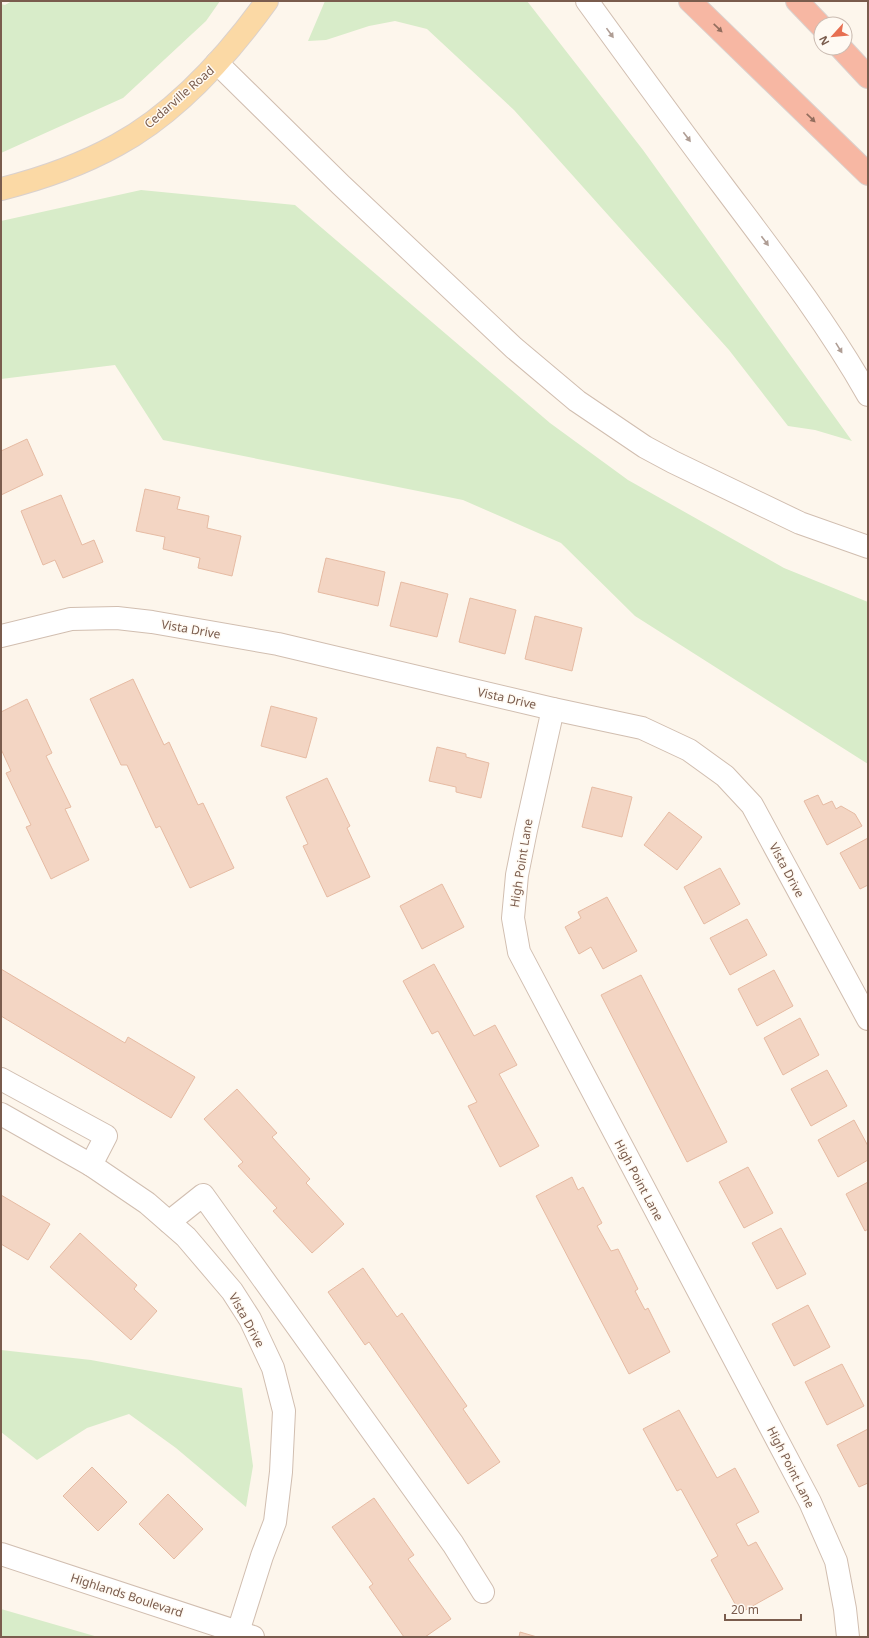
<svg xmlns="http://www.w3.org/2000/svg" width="869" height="1638" font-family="'Noto Sans',sans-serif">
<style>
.green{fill:#d8ecc9}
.building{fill:#f3d5c3;stroke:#e6bba3}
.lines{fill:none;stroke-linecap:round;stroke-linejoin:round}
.minor-casing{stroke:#d1beb0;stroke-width:24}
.major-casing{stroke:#dad1cd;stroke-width:24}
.highway-casing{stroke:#dad1cd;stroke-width:24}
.minor{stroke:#fff;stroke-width:22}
.major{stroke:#fbd9a5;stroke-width:22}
.highway{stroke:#f7b7a3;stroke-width:22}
.oneway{fill:#936e5e}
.oneway2{fill:#af9d94}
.labels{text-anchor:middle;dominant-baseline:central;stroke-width:3;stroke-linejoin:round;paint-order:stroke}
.street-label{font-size:12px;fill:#7a5c4d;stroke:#fffaf3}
</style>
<rect width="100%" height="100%" fill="#fdf6ec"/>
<g class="green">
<polygon points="12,1 220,1 206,21 123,98 1,153 1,4 5,5"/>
<polygon points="325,1 527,1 643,150 852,441 815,430 788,426 729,350 514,110 427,29 395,21 369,26 326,40 308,41"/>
<polygon points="141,190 295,205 550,423 628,480 784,568 868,602 868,764 635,616 561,543 463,500 163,440 115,365 1,379 1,221"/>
<polygon points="1,1350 91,1360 242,1388 253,1466 246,1507 176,1448 129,1414 87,1428 37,1460 1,1432"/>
<polygon points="1,1609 98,1637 1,1637"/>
</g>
<g class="building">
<polygon points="27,439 43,475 1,495 1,451"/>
<polygon points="145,489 180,497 177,509 209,516 207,528 241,536 232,576 198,568 200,558 163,549 165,537 136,531"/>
<polygon points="61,495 82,545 94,540 103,562 63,578 55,560 43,565 21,511"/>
<polygon points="326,558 385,572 378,606 318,592"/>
<polygon points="401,582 448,594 437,637 390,626"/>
<polygon points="470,598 516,610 505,654 459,642"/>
<polygon points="535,616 582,628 572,671 525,659"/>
<polygon points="133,679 164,745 169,742 198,805 203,803 234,868 190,888 160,826 156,828 127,765 121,765 90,699"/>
<polygon points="27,699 52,753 46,756 71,807 65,809 89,860 51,879 26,827 31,825 6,773 11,771 1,749 1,712"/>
<polygon points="271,706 317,718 306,758 261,746"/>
<polygon points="437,747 466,754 466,757 489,763 481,798 456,792 456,787 429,781"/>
<polygon points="327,778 350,826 347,828 370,877 327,897 303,846 308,844 286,797"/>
<polygon points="592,787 632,797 622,837 582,827"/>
<polygon points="818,795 823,805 832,801 836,809 841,806 855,814 862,826 827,845 804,801"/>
<polygon points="669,812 702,837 677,870 644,845"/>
<polygon points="868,838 868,885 860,889 840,853"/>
<polygon points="720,868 740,904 704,924 684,887"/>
<polygon points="442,884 464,927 422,949 400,906"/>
<polygon points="607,897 637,951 603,969 591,947 579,954 565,927 581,918 578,912"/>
<polygon points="747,919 767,955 730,975 710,938"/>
<polygon points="434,964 474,1036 495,1025 517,1065 499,1074 539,1146 500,1167 468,1106 477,1102 438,1031 432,1034 403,981"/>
<polygon points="1,969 125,1043 128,1037 195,1077 171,1118 1,1016"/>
<polygon points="774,970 793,1006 757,1026 738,989"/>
<polygon points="641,975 727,1142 687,1162 601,995"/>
<polygon points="800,1018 819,1055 783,1075 764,1038"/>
<polygon points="827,1070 847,1106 811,1126 791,1089"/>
<polygon points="237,1089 277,1133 272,1137 310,1179 306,1183 344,1224 312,1253 273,1211 277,1208 238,1166 243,1162 204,1119"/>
<polygon points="854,1120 868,1146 868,1160 838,1177 818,1140"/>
<polygon points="748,1167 773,1213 744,1228 719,1182"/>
<polygon points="572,1177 578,1190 583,1187 602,1223 597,1226 611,1251 618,1249 638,1289 635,1291 645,1310 648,1308 670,1352 629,1374 536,1196"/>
<polygon points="868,1182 868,1229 865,1231 846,1194"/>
<polygon points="1,1195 50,1224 28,1260 1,1244"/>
<polygon points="781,1228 806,1274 777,1289 752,1243"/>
<polygon points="80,1233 137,1285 134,1289 157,1311 131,1340 50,1267"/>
<polygon points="363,1268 397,1317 402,1313 467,1406 463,1409 500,1462 468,1484 369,1342 365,1345 328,1292"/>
<polygon points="808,1305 830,1347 794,1366 772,1324"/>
<polygon points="842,1364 864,1406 827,1425 805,1382"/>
<polygon points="679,1410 717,1478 735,1468 759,1512 736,1524 748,1546 756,1542 783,1589 740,1613 711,1560 718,1556 681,1489 677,1491 643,1429"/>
<polygon points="868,1429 868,1483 859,1487 837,1445"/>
<polygon points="92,1467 127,1502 98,1531 63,1496"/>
<polygon points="168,1494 203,1529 174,1559 139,1524"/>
<polygon points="374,1498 414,1555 408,1559 451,1619 425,1637 404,1637 369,1587 373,1584 332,1527"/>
<polygon points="520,1632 537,1637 519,1637"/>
</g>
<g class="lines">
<g class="minor-casing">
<g id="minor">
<path d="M587,1C632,63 677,125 723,186C774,254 826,321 868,395"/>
<polyline points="217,63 341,185 514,348 577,401 645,447 673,462 800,523 868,547"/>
<polyline points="1,636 71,619 117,618 152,622 278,644 553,709 642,728 689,750 725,776 752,805 868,1019"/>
<polyline points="553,709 526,830 517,875 513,918 519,952 810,1502 836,1561 845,1609 848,1637"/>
<polyline points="1,1079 106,1136 91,1165"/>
<polyline points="1,1114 91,1165 147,1203 186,1237 232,1291 250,1319 273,1368 284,1411 281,1472 275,1522 262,1556 238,1632"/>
<polyline points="169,1222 203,1195 453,1544 483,1592"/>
<polyline points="1,1554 253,1637"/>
</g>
</g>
<g class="major-casing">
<path id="major" d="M1,189C41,179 81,165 117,145C176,113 228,55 267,1"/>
</g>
<g class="highway-casing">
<g id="highway">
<polyline points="690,1 868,174"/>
<polyline points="797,1 821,26"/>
<polyline points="841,48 868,77"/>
</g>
</g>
<use href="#minor" class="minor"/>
<use href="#major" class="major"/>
<use href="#highway" class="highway"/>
</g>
<defs><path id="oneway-solid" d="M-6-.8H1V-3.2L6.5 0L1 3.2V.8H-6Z"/></defs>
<g class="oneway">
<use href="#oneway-solid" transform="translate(718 28) rotate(44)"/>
<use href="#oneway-solid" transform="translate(811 118) rotate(44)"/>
</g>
<g class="oneway2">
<use href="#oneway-solid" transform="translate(610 33) rotate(54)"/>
<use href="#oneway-solid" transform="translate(687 137) rotate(53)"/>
<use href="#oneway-solid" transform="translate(765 241) rotate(53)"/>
<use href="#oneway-solid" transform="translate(839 348) rotate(58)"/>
</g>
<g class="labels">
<g class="street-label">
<text transform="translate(179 97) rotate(-41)">Cedarville Road</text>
<text transform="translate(191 629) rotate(10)">Vista Drive</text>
<text transform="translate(507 698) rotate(13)">Vista Drive</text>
<text transform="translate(521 863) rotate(-81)">High Point Lane</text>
<text transform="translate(787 870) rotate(62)">Vista Drive</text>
<text transform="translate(639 1180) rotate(62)">High Point Lane</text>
<text transform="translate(247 1320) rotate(61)">Vista Drive</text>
<text transform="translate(791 1467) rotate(63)">High Point Lane</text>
<text transform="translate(127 1595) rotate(18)">Highlands Boulevard</text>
</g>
</g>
<rect width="869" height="1638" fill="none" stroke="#7a5c4d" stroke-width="4"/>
<g transform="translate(833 36) rotate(243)"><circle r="19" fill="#fffaf3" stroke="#cabbb1"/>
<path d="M0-3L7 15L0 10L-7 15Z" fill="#e76f51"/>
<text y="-6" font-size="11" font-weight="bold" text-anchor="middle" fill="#7a5c4d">N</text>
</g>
<path d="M725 1614v6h76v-6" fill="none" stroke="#7a5c4d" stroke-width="2"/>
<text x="731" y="1614" font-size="12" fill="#7a5c4d" stroke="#fffaf3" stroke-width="3" paint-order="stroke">20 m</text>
</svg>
